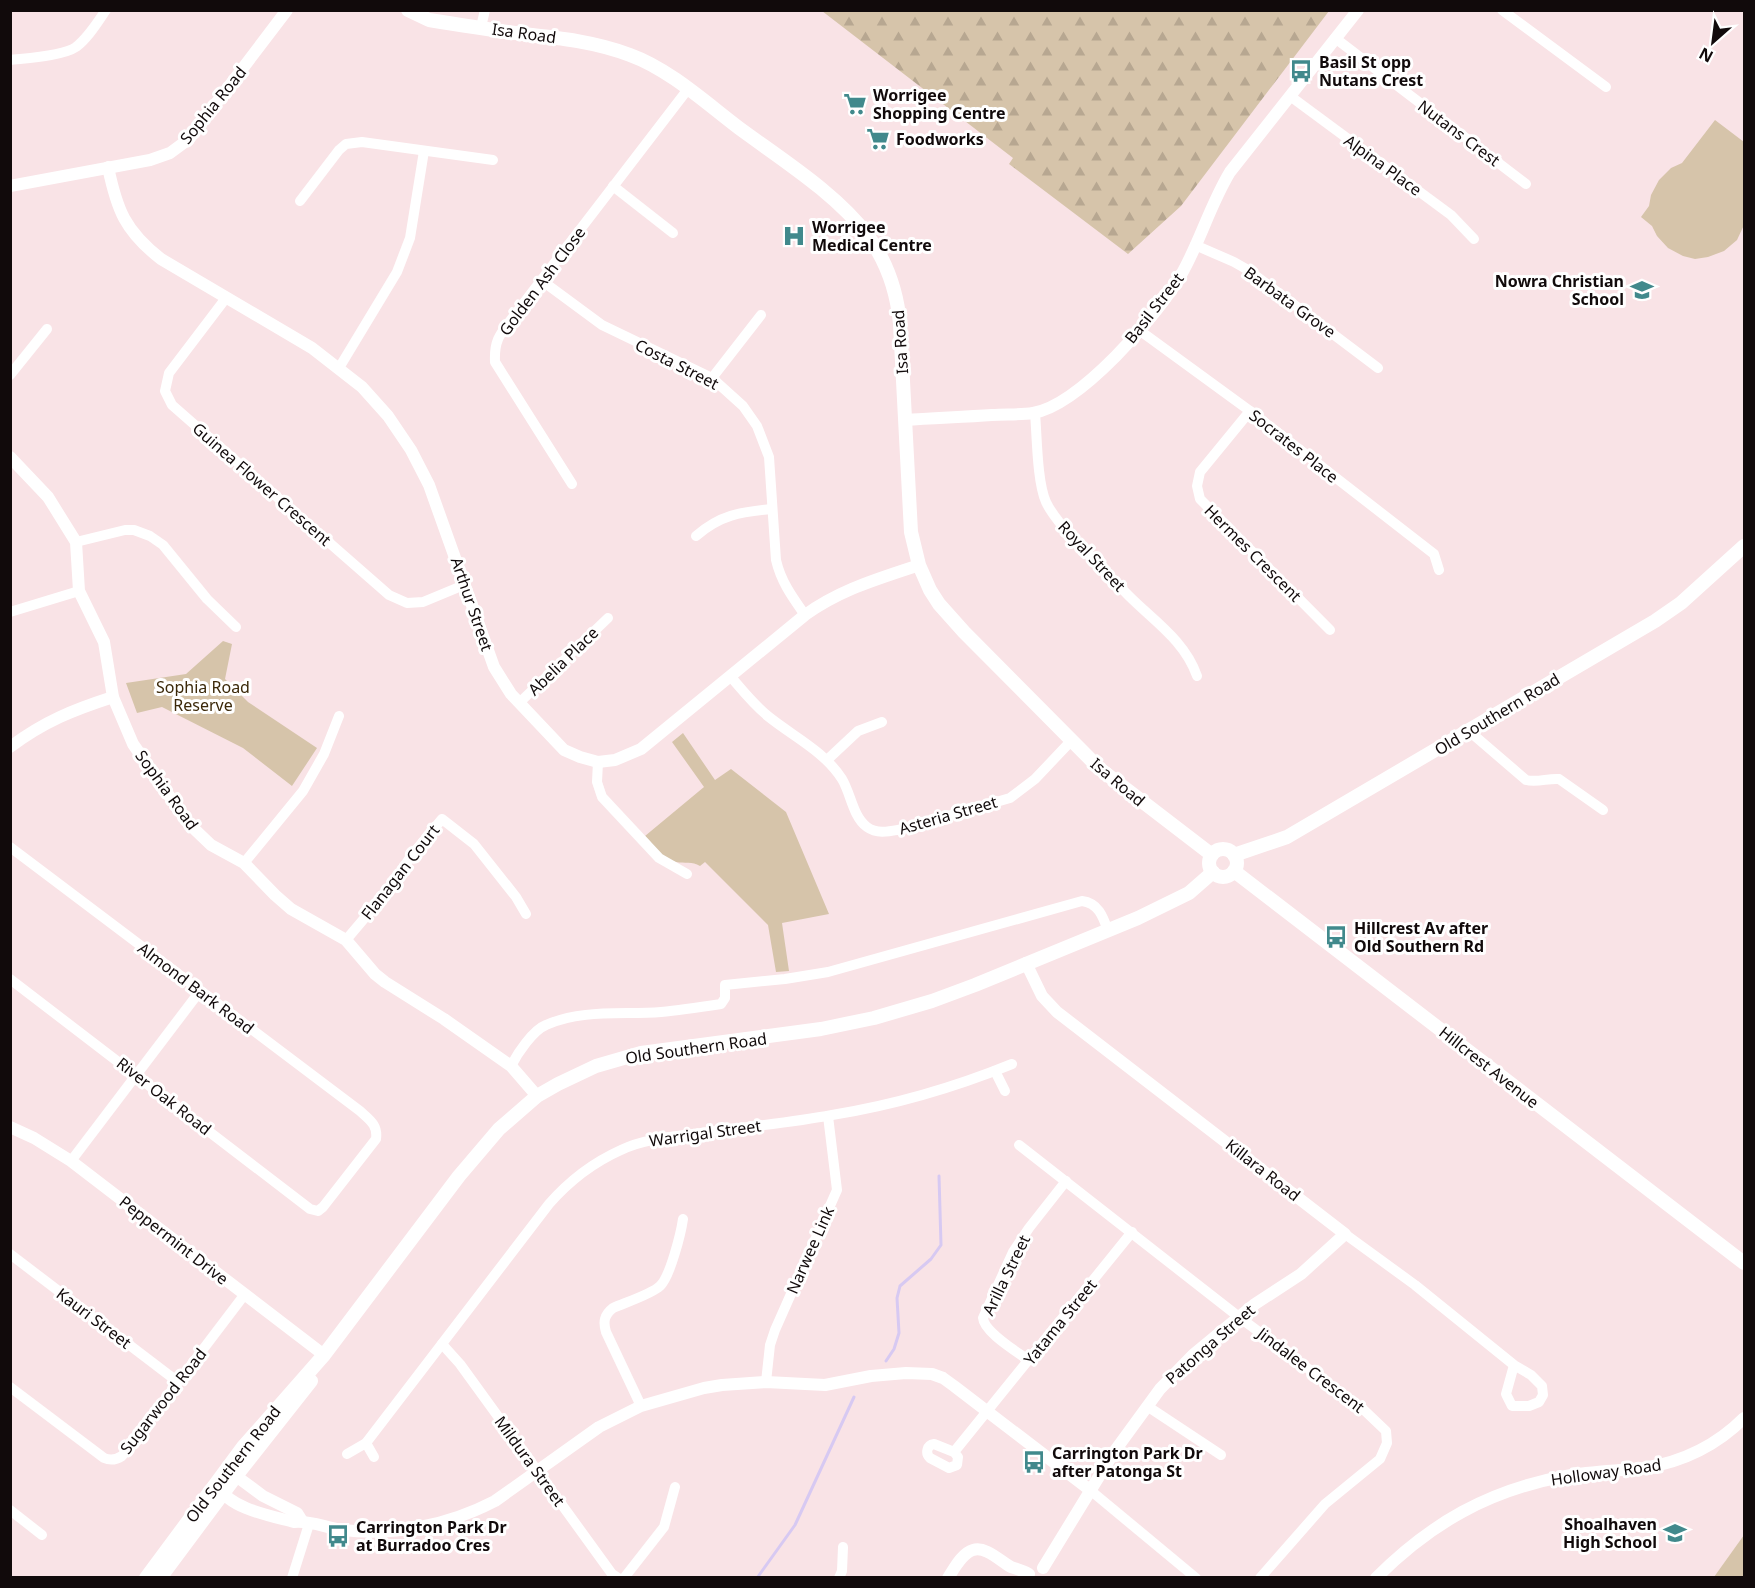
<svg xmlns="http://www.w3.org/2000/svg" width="1755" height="1588" font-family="'Noto Sans',sans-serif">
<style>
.green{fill:#d6c4aa}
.forest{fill:url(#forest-firs)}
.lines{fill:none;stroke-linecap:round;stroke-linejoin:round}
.stream{stroke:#d7c9f2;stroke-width:3}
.minor{stroke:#fff;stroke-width:10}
.tertiary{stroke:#fff;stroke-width:12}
.secondary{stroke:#fff;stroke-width:14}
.labels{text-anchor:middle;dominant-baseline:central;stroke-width:6;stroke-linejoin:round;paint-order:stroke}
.street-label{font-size:16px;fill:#110a0b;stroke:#fff}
.poi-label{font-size:16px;font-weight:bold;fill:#110a0b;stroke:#fff;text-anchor:start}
.park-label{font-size:16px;fill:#3b2809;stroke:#fff}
</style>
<defs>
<pattern id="forest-firs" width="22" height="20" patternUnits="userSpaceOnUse" patternTransform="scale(1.5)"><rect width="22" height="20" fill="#d6c4aa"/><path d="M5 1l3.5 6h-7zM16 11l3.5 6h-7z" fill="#b7a791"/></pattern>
</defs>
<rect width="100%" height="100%" fill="#f9e3e6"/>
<g class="green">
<polygon points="1715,120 1744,142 1744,225 1737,240 1724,251 1708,257 1695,259 1683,256 1668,248 1657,236 1652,226 1641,217 1649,206 1651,195 1659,180 1671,168 1682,163"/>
<polygon points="223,641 232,644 225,679 248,702 317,748 292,786 243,748 162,707 137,713 126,683 186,674"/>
<path d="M683,733L715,780L731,769L786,812L829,914L782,923L789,971L776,972L768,925L705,862L700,866C692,861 685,864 676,862C663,860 654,845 645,836L704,787L672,742Z"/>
<polygon points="1744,1535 1744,1577 1714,1577"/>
</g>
<polygon class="forest" points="822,11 822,10 1329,11 1181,206 1128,254 1009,164 1013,158"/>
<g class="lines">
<g class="stream">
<polyline points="886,1361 894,1349 899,1333 897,1298 900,1286 931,1259 941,1245 939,1176"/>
<polyline points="757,1578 795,1525 854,1397"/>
</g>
<g class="minor">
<polyline points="1502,10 1606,87"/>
<polyline points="481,27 485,10"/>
<polyline points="1335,38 1526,184"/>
<path d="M10,60C27,58 63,56 76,47C88,38 97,23 106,10"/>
<polyline points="1290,96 1451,215 1474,239"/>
<polyline points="613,186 673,233"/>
<polyline points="300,201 339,150 346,144 362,142 493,160"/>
<polyline points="1195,245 1234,262 1248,270 1378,368"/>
<path d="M541,280L602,325L712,378L743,406L757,426L769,457L776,560C781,582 793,598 805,615"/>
<polyline points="226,298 169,373 165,391 172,405 389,595 407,603 423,602 464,585"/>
<polyline points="1139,330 1250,411 1434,554 1439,570"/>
<polyline points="339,368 397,272 410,238 424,151"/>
<polyline points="10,375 47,329"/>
<polyline points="712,378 761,315"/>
<polyline points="1250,411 1200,472 1197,486 1200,499 1330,630"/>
<path d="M1035,413C1037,436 1037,482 1046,502C1050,511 1057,519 1062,526C1084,550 1106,573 1129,596C1154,621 1185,641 1197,676"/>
<path d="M572,484L495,362C494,340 500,334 513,317L688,89"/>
<path d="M696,536C720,515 740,512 772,509"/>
<polyline points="76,542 125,530 134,530 150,536 163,545 207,599 236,627"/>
<polyline points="10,612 79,591"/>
<path d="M731,677C743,691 754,705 769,717C794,737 824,751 842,779C851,794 853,817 867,827C878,835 891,831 903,829L1010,798L1035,779L1071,741"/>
<polyline points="519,703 608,618"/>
<path d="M1469,731L1526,780C1537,783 1548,778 1559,779L1603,810"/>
<polyline points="827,760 858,731 882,722"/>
<polyline points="598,762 597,782 602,797 659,858 687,874"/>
<path d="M10,847L360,1111C370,1120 378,1125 376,1139L323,1207L318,1211L310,1209L10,979"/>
<polyline points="244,863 303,791 324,754 339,716"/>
<polyline points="346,940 390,888 411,856 442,819 474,844 516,897 526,914"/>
<path d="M511,1066C517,1054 533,1030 546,1025C582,1009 623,1015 661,1012C681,1010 701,1007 721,1004L725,998V985L785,979L828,972L1082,901C1098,903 1103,916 1108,931"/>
<polyline points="995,1071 1005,1091"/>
<polyline points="1019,1145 1239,1317 1365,1411 1386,1431 1387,1443 1380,1459 1325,1504 1260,1578"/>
<polyline points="71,1161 200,991"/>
<polyline points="1345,1234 1415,1285 1514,1365 1506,1394 1512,1406 1529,1406 1539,1402 1543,1395 1542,1386 1531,1375 1514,1365"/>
<polyline points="10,1254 178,1382"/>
<polyline points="442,1344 460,1364 612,1574 618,1578"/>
<path d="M1028,1360C1016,1351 984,1332 983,1318L1013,1252L1029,1228L1066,1181"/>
<polyline points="766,1382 770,1345 775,1330 837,1190 828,1116"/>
<path d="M10,1387L104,1458C111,1461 116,1460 122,1456L245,1294"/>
<path d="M641,1406L606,1332C603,1322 604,1315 613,1308C624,1303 652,1294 660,1286C670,1277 681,1233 683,1219"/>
<polyline points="1147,1406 1221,1455"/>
<polyline points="366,1443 374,1457"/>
<path d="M954,1452L934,1444C927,1445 925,1453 930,1458L949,1468L957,1465L958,1457L954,1452L1132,1232"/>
<path d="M347,1454L366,1443L549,1204C570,1180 592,1163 621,1150C646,1138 674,1137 701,1133C745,1127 789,1123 832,1115C894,1105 953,1088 1012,1064"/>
<polyline points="1090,1490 1196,1578"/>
<polyline points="10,1510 42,1535"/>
<polyline points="292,1578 309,1524"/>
<polyline points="624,1578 664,1527 675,1487"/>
<polyline points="839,1578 842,1571 843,1547"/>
</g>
<g class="tertiary">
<path d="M108,167C117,210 125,231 161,259L312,348L362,387L388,416L411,450L429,485L494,667L511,694L564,750L580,757L598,762L615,760L641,749L805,615C841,589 878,579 919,565"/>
<polyline points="10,186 150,160 170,153 189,139 287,10"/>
<path d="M905,420C934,418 963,417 992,415C1005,414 1020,415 1033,413C1080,405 1158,315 1181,275C1200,242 1210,205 1230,172L1358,10"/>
<polyline points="10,457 48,497 76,542 79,591 104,642 113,697 133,744 188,823 211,845 244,863 275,895 291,909 346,940 375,974 385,982 444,1019 511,1066 537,1096"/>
<path d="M10,747C45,721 73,710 113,697"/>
<polyline points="1026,963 1042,996 1057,1012 1345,1234 1301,1274 1255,1304 1239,1317 1193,1355 1160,1389 1114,1452 1043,1568"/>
<polyline points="10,1127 34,1138 71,1161 324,1355"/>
<polyline points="228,1479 236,1476 263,1496 297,1513 302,1521"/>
<path d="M219,1487C230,1509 272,1516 294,1522C309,1520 327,1528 343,1530C395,1536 449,1525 495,1501L599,1427L641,1406L704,1388L722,1385L766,1382L825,1385L871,1376L906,1373L932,1374L943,1378L954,1386L1090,1490"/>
<path d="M948,1578C954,1569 962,1553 973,1550C986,1546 1000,1561 1011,1567C1017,1569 1023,1571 1029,1574"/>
<path d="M1376,1578C1431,1523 1489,1490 1566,1476C1592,1471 1618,1471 1644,1468C1682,1462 1717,1445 1744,1418"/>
</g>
<g class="secondary">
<path d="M408,10L429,20C460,25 492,30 523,34C560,38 596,42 630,55C669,69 706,103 739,128C781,159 837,194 868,236C887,262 897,291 900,324L911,532L919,565L930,590L939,604L964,632L1100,769L1212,855"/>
<circle cx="1223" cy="863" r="14"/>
<polyline points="1234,855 1287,837 1655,621 1681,603 1744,546"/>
<polyline points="1234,871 1744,1263"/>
<polyline points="146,1578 243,1447 324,1355 459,1176 499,1129 537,1096 558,1084 596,1066 641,1053 821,1029 874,1018 932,1001 975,985 1138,918 1189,893 1213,872"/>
<polyline points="160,1578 236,1476 311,1381"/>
</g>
</g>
<defs>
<g id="bus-bare" transform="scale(1.8)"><path d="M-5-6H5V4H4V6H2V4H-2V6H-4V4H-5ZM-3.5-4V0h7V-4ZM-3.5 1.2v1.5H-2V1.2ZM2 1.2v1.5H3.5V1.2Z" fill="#41898c" stroke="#fff" stroke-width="2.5" paint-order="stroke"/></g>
<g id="supermarket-bare" transform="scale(1.8)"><path d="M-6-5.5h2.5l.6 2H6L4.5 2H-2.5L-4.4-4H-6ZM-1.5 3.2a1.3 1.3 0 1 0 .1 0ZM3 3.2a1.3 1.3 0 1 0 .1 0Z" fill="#41898c" stroke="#fff" stroke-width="2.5" paint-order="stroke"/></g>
<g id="hospital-bare" transform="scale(1.8)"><path d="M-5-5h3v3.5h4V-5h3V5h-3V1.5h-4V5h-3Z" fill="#41898c" stroke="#fff" stroke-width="2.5" paint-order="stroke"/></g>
<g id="school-bare" transform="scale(1.8)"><path d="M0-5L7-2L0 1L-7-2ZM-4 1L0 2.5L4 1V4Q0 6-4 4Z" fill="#41898c" stroke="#fff" stroke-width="2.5" paint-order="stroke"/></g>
</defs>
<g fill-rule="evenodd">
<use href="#bus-bare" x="1301" y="71"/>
<use href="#supermarket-bare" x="855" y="104"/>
<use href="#supermarket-bare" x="878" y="139"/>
<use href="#hospital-bare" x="794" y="236"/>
<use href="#school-bare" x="1642" y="290"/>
<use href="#bus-bare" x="1336" y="937"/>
<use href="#bus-bare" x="1034" y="1462"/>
<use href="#school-bare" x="1675" y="1533"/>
<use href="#bus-bare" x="338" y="1536"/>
</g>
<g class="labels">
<g class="street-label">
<text transform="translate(524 33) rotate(8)">Isa Road</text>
<text transform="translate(213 105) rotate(-51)">Sophia Road</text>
<text transform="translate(1459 133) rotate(37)">Nutans Crest</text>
<text transform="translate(1383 165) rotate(36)">Alpina Place</text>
<text transform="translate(542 281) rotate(-53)">Golden Ash Close</text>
<text transform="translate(1290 302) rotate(36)">Barbata Grove</text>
<text transform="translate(1154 308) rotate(-52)">Basil Street</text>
<text transform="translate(900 342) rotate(-94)">Isa Road</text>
<text transform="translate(677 364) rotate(27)">Costa Street</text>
<text transform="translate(1294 446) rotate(38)">Socrates Place</text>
<text transform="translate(262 484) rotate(41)">Guinea Flower Crescent</text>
<text transform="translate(1253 553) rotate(45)">Hermes Crescent</text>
<text transform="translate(1092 556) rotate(47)">Royal Street</text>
<text transform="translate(472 604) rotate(71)">Arthur Street</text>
<text transform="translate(563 661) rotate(-44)">Abelia Place</text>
<text transform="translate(1497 714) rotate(-31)">Old Southern Road</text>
<text transform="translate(1118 782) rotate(40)">Isa Road</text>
<text transform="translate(167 790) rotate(54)">Sophia Road</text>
<text transform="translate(948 815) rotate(-16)">Asteria Street</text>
<text transform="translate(400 872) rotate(-52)">Flanagan Court</text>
<text transform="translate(196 988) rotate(37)">Almond Bark Road</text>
<text transform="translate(696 1048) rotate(-8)">Old Southern Road</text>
<text transform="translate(1489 1067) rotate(38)">Hillcrest Avenue</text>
<text transform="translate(164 1096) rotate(38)">River Oak Road</text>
<text transform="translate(705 1133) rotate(-8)">Warrigal Street</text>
<text transform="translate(1263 1170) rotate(38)">Killara Road</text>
<text transform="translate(174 1240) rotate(38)">Peppermint Drive</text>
<text transform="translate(810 1250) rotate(-66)">Narwee Link</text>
<text transform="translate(1006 1275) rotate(-64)">Arilla Street</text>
<text transform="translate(94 1318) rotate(37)">Kauri Street</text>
<text transform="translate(1060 1322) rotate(-51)">Yatama Street</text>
<text transform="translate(1210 1344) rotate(-41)">Patonga Street</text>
<text transform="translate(1311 1370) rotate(37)">Jindalee Crescent</text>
<text transform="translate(163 1401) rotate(-52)">Sugarwood Road</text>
<text transform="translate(530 1461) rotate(54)">Mildura Street</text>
<text transform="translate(233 1464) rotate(-52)">Old Southern Road</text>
<text transform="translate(1606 1472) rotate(-8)">Holloway Road</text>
</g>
<g class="poi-label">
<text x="1319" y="62">Basil St opp<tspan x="1319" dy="18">Nutans Crest</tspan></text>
<text x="873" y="95">Worrigee<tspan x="873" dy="18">Shopping Centre</tspan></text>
<text x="896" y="139">Foodworks</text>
<text x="812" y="227">Worrigee<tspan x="812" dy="18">Medical Centre</tspan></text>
<text x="1624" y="281" text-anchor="end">Nowra Christian<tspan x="1624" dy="18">School</tspan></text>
<text x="1354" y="928">Hillcrest Av after<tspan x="1354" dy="18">Old Southern Rd</tspan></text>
<text x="1052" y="1453">Carrington Park Dr<tspan x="1052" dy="18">after Patonga St</tspan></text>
<text x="1657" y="1524" text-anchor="end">Shoalhaven<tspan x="1657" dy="18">High School</tspan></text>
<text x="356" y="1527">Carrington Park Dr<tspan x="356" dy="18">at Burradoo Cres</tspan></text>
</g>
<g class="park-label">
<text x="203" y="687">Sophia Road<tspan x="203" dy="18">Reserve</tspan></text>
</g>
</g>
<rect width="1755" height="1588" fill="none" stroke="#110a0b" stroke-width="24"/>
<g transform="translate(1713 42) rotate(208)" stroke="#ffffff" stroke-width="4.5" paint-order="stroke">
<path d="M0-4.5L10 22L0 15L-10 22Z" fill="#110a0b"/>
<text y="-9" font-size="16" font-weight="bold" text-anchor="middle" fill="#110a0b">N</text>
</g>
</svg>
